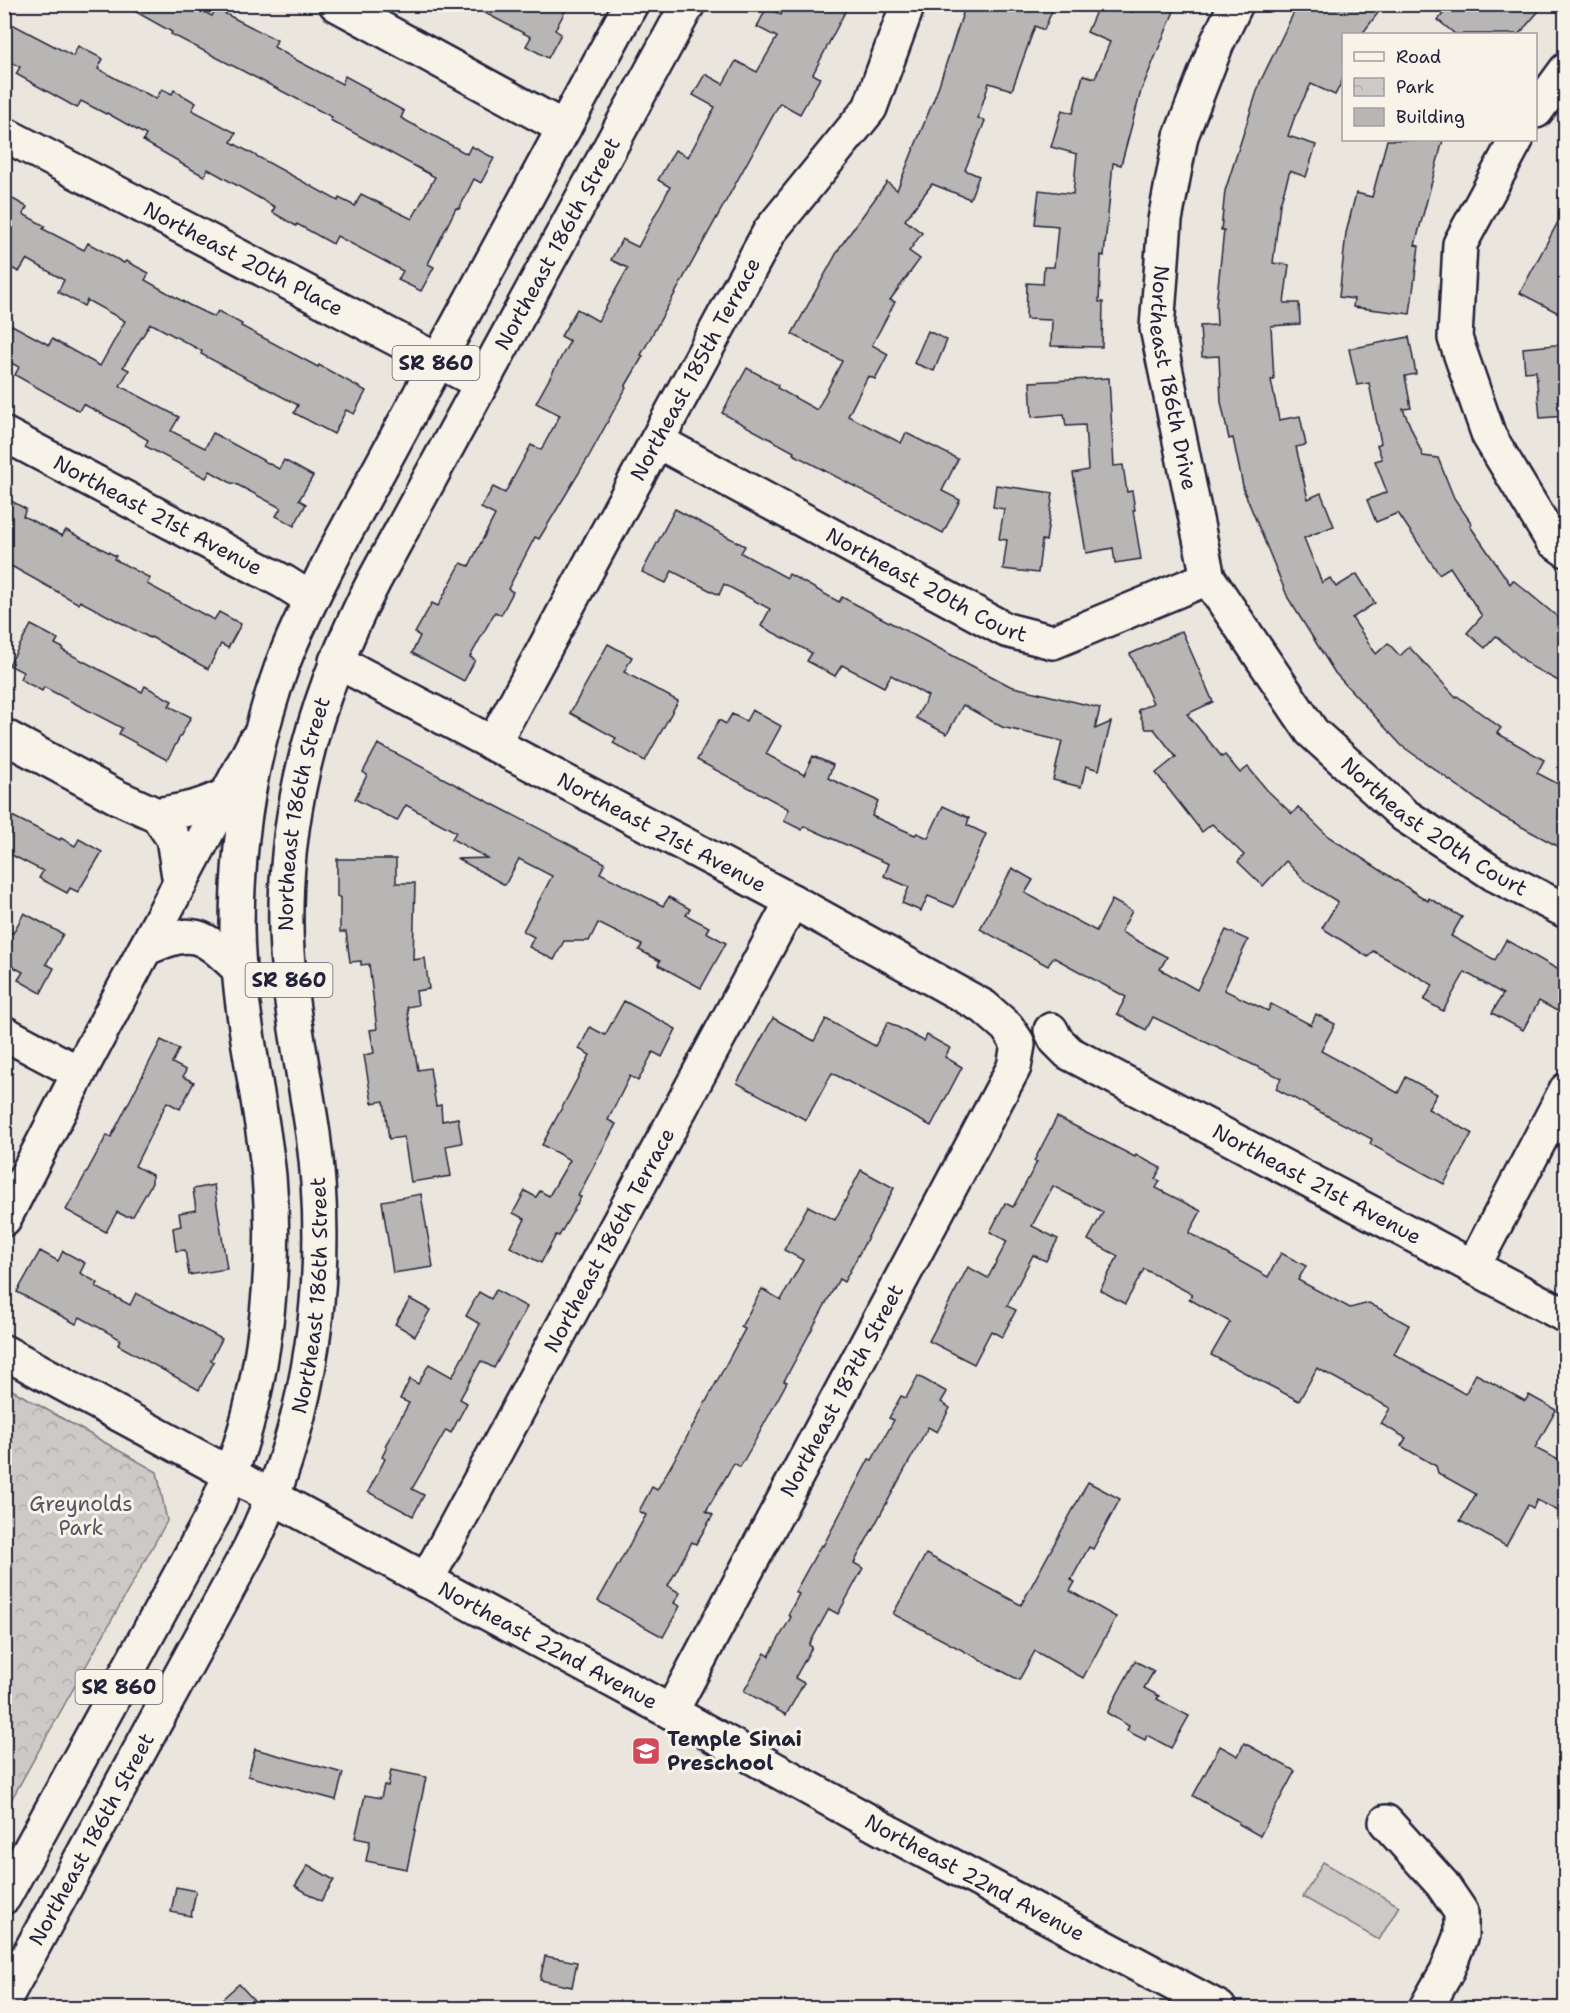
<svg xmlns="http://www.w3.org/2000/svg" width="1570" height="2013" font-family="'Shantell Sans',sans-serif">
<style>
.grass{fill:#cdc9c6;stroke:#787680;stroke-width:1.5}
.park{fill:url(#park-crowns);stroke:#787680;stroke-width:1.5}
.building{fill:#b8b6b5;stroke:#22223b;stroke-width:1.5}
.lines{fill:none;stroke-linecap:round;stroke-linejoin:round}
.minor-casing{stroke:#22223b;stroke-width:38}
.major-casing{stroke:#22223b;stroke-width:38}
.minor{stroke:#f7f3e8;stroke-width:33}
.major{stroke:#f7f3e8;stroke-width:33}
.labels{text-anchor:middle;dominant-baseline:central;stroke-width:6;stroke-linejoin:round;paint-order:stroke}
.shield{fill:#f7f3e8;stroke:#62616f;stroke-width:1.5}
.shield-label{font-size:20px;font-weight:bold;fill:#22223b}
.street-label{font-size:21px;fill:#22223b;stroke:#f7f3e8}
.park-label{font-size:21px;fill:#555465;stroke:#f7f3e8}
.poi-label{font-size:21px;font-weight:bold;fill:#22223b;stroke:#f7f3e8;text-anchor:start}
</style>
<defs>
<pattern id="park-crowns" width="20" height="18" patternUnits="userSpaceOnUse" patternTransform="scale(1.5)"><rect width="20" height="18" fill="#cdc9c6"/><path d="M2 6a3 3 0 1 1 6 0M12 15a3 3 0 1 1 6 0" fill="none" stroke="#b0acab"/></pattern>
</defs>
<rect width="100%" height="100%" fill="#eae6de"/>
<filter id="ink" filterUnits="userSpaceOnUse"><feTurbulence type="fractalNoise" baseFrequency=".0167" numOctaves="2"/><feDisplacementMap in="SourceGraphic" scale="12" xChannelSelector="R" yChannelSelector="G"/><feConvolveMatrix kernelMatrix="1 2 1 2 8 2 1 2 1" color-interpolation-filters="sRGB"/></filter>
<g filter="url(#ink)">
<polygon class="grass" points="1323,1862 1399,1906 1379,1940 1303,1897"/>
<polygon class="park" points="5,1386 157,1472 167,1521 5,1811"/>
<g class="building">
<polygon points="122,4 189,4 212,16 216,9 277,40 274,47 298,61 342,84 345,76 369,89 368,91 404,111 401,118 467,154 471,146 494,158 481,183 474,179 459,209 456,208 428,264 434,267 421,291 398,280 403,271 337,236 333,244 297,224 296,226 272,212 275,207 208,169 204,176 180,163 180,162 143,141 146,135 107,113 106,114 81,101 77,108 16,74 20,67 4,59 4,39 12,24 73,56 78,46 103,59 98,69 139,91 140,90 156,99 162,89 172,94 174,90 196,103 192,110 236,133 231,142 338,201 339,198 355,206 361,194 412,219 435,177 330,120 332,117 171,34 172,32"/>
<polygon points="468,4 569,4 555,30 561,34 548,58 526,46 531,37"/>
<polygon points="786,4 849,4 813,74 820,78 800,114 780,103 641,355 643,356 625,387 626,388 588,458 539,539 535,537 508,589 513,592 501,615 495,612 470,657 475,660 464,681 412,653 420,636 415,633 432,603 438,606 461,563 469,566 495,515 481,508 493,487 505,493 531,445 541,450 560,415 536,403 570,341 561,336 577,309 598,321 628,268 611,260 622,239 638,247 670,187 658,180 675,150 688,157 715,107 693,95 705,74 723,84 736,61 757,72 777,37 757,27 767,7 781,15"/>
<polygon points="966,4 1055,4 1044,30 1035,26 1012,90 989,83 978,118 985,121 965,170 979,176 970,199 932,184 905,220 922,233 909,251 920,259 890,300 895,302 872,345 888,354 875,379 868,376 848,416 901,443 906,433 958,459 942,491 960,500 943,533 793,454 794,452 722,413 747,368 778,385 777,388 817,410 842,361 792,334 840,247 887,182 897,190 936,94"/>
<polygon points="1099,4 1113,4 1132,12 1135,4 1177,4 1141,91 1121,165 1113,163 1104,256 1101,255 1099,302 1103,302 1102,347 1051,346 1052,320 1026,319 1027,283 1043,284 1044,267 1054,267 1058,226 1035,224 1039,190 1073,194 1077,154 1051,147 1062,110 1073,113 1083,75 1095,78 1110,42 1087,32"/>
<polygon points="1298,4 1365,4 1378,13 1362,34 1344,34 1344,77 1335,95 1311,84 1295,116 1288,136 1316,145 1306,177 1290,171 1280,204 1273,263 1289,265 1284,303 1299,303 1300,324 1271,326 1274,380 1271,380 1279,420 1300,416 1306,445 1296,447 1308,499 1321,493 1334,526 1304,538 1322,583 1330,578 1336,587 1357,574 1375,603 1352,618 1376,654 1388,643 1400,656 1409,647 1456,697 1457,696 1501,728 1497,733 1544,760 1537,773 1566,788 1566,835 1559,847 1496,813 1402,746 1335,673 1288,598 1244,491 1233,438 1229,439 1221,402 1219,356 1202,357 1200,326 1217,325 1216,305 1224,230 1221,230 1225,191 1260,82"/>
<polygon points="1451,4 1545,4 1519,34 1455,34 1438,20"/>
<polygon points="1387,140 1443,140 1415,245 1419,246 1410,314 1353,307 1354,299 1339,297 1346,233 1356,193 1372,197"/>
<polygon points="4,194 27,207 23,214 45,226 43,229 84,250 88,243 124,263 126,261 149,273 145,280 189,305 214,317 218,311 242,324 241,326 318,367 319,365 366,391 354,414 346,410 334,434 294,413 298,405 201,354 202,351 154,325 150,324 123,367 129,370 120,386 179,417 171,431 205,448 213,433 279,469 284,460 313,476 299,500 306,504 294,526 276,516 281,508 234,483 233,484 210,471 206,478 145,446 148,440 123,425 83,404 79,411 15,375 19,367 4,359 4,339 12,325 49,345 52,339 100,366 125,321 87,300 84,306 58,292 64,280 27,259 19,272 4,264"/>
<polygon points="1566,207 1566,317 1520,293"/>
<polygon points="928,331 947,340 934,371 914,363"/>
<polygon points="1409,337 1416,374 1405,376 1411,408 1403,409 1423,456 1438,458 1454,498 1472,524 1470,526 1510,584 1513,580 1566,624 1566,685 1532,667 1496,636 1485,648 1467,633 1482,616 1450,567 1439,574 1398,513 1376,522 1367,500 1387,492 1375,461 1382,459 1377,445 1381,443 1369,383 1357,385 1349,349"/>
<polygon points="1566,344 1566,416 1540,418 1536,371 1525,372 1523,348"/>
<polygon points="1109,378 1114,466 1123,465 1127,492 1132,491 1135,510 1133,510 1141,559 1115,563 1113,548 1086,553 1073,473 1088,470 1085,425 1066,426 1064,414 1032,417 1030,382"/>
<polygon points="996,485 1053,493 1046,541 1042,540 1038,573 1003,569 1007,540 999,539 1004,509 993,507"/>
<polygon points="4,497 26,509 23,516 62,536 66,530 116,556 114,559 150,578 147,584 214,620 219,612 241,624 228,648 221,644 208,669 151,637 150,638 80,601 79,604 4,562"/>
<polygon points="675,509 745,546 741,553 787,578 789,574 839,602 842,597 1010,686 1100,708 1095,729 1111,722 1099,770 1086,766 1081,787 1053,780 1062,741 1002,727 963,705 947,734 916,718 928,696 891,675 884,687 842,665 835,676 807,661 812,653 761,626 770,609 724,584 719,595 672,571 666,583 642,572"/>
<polygon points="31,625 58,639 55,644 63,648 62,650 142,692 145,686 172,701 169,706 191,717 167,760 119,734 122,728 44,687 42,691 20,679 23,672 9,665"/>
<polygon points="1182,631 1213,702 1187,714 1222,757 1225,755 1240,773 1248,767 1267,790 1292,814 1298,807 1329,837 1428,901 1429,898 1462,917 1451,936 1495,960 1506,940 1566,974 1566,996 1557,1011 1539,1001 1523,1030 1492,1013 1503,994 1465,972 1443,1011 1424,1000 1433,985 1373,951 1368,957 1322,928 1338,902 1306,882 1286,861 1263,886 1238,862 1244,855 1212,824 1202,832 1156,773 1176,757 1154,729 1146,729 1138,710 1153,703 1130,654"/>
<polygon points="608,644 632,657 624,672 678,701 645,761 613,743 616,738 570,713"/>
<polygon points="752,710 781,726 766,754 804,775 813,756 833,765 828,778 878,801 872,816 915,835 917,833 928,838 943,806 969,818 967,825 986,834 954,907 928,896 921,911 902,903 909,887 884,876 889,864 804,826 802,830 784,821 789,809 697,760 719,720 726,724 732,714 746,721"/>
<polygon points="378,744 605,863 600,873 663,906 669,897 690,909 686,915 709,927 706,932 726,943 701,988 658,965 660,961 639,950 642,945 598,923 589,941 564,941 554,960 529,947 534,937 523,931 552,876 519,859 505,885 458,859 487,858 452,839 456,832 406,805 397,821 355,799 367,775 363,772"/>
<polygon points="4,812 60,840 61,838 75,846 79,839 102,852 78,892 70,888 67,893 39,878 43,871 4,851"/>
<polygon points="337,859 396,859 396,883 415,883 413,960 425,958 429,989 416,991 418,1005 407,1007 418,1070 430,1068 436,1106 441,1105 442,1121 458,1118 462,1143 446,1146 451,1176 411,1182 404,1137 389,1139 384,1101 372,1103 364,1055 374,1053 370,1030 377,1029 369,964 361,965 361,961 350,962 346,932 340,932 340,897 337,897"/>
<polygon points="1012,868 1033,880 1025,893 1096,931 1112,900 1132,911 1121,932 1167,957 1160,969 1197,990 1226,930 1248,940 1224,990 1268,1011 1271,1004 1311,1025 1316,1014 1335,1024 1321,1051 1398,1093 1406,1077 1437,1094 1428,1109 1472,1133 1444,1184 1370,1144 1372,1139 1276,1089 1281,1078 1153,1017 1146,1030 1117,1014 1126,997 1053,957 1048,966 980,929"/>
<polygon points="24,913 63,934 46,964 54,968 41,993 18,980 23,972 4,962 4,943 11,932 13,933"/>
<polygon points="624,1001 676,1029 662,1057 653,1052 638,1081 630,1076 608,1120 616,1124 578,1196 581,1197 559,1236 556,1235 541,1263 510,1247 525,1219 513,1213 525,1191 536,1197 540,1191 549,1196 570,1160 542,1145 590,1055 579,1049 590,1027 605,1035"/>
<polygon points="773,1018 814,1041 826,1019 875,1046 888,1022 924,1041 927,1035 950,1048 945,1057 962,1067 931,1126 832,1073 806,1120 737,1083"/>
<polygon points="161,1040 179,1049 172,1063 186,1070 183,1077 194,1082 180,1109 167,1102 135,1166 152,1175 152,1183 133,1216 125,1216 117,1212 106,1232 66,1210 107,1135 111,1137"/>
<polygon points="1057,1117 1135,1157 1136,1155 1161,1168 1155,1179 1160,1181 1156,1188 1201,1211 1189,1233 1268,1277 1281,1253 1306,1266 1298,1280 1350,1308 1369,1303 1409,1325 1394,1354 1465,1394 1476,1374 1525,1401 1529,1395 1556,1410 1535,1448 1566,1464 1566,1515 1537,1500 1533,1508 1528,1505 1506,1546 1460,1521 1476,1494 1438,1473 1436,1466 1401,1446 1406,1438 1381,1424 1390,1408 1317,1368 1299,1401 1211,1355 1230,1322 1189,1299 1192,1294 1144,1269 1125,1304 1100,1290 1118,1256 1088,1240 1103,1212 1053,1186 1032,1226 1058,1239 1046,1261 1033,1255 1007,1306 1016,1310 1002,1337 991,1331 974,1364 929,1341 968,1267 988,1278 1007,1241 990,1232 1005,1203 1013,1207 1037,1162 1034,1161"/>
<polygon points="861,1170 894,1188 844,1282 839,1279 784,1381 787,1382 755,1441 740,1467 734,1463 706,1511 713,1515 696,1544 692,1542 668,1586 680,1593 674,1603 680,1606 663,1637 598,1601 646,1515 639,1511 652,1487 657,1490 681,1448 745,1329 741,1327 762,1289 781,1300 803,1260 784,1250 808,1206 835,1220"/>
<polygon points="214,1185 227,1269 189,1275 185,1250 176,1251 173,1228 181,1226 179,1213 196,1210 193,1189"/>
<polygon points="421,1194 433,1267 393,1273 382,1201"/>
<polygon points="40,1251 58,1261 63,1251 85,1263 80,1273 98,1283 96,1287 130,1305 136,1293 222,1339 211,1360 214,1362 199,1390 118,1345 120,1339 80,1317 76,1324 17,1292"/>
<polygon points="496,1290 527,1307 494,1368 481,1361 460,1399 467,1403 451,1433 446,1430 412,1489 424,1495 413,1516 368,1492 385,1459 382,1457 387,1447 385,1446 409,1403 400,1399 410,1379 418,1384 429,1364 452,1377 480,1324 466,1316 479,1292 491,1299"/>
<polygon points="410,1299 430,1310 415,1336 395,1324"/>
<polygon points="918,1376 947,1392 941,1402 950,1408 937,1432 928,1427 854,1563 863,1568 838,1614 829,1609 809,1645 812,1647 795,1678 804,1683 786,1715 744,1691 765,1653 769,1656 791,1617 788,1615 799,1594 795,1592 821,1545 823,1546 869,1459 872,1460 894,1420 889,1418 901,1396 906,1398"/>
<polygon points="1088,1482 1120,1499 1093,1549 1089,1547 1071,1580 1075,1582 1070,1591 1116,1617 1083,1678 1035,1651 1019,1680 893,1614 926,1554 1021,1605"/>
<polygon points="1135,1661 1154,1671 1144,1688 1159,1696 1157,1699 1189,1716 1171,1748 1147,1735 1145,1740 1127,1731 1129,1726 1107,1713"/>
<polygon points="1244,1743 1295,1771 1260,1836 1239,1824 1239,1822 1193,1796 1220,1746 1238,1756"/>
<polygon points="255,1749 343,1773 336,1800 248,1776"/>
<polygon points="391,1770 426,1777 407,1869 366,1861 370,1841 355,1838 365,1795 381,1798 384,1785 388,1786"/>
<polygon points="308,1865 334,1880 321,1901 295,1886"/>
<polygon points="176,1887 196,1891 191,1916 171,1912"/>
<polygon points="545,1956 577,1962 572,1987 540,1980"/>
<polygon points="239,1984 261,2008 212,2008"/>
</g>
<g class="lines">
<g class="minor-casing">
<g id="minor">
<polyline points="336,4 564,128"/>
<path id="s1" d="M1236,4L1217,43L1181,136L1165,220L1157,328L1208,578L1312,732L1404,815L1494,874L1566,911"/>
<polyline points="1536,111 1566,70"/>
<path id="s2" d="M4,134L481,383"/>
<polyline points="1516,140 1460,244 1455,338 1489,436 1552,540 1566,550"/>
<path id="s3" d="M4,434L284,582L311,599"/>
<path id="s4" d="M657,441L1006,630L1053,642L1208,578"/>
<path id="s5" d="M336,661L792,901L984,1007L1007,1027L1017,1042"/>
<polyline points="4,736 117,797 157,815 173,838 180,883"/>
<path id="s6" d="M493,744L770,231L870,108L908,4"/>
<path d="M157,815C186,810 199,808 227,795"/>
<path d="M145,949C194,927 201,933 239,969"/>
<path id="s7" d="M1051,1030L1056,1040L1069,1053L1566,1316"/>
<polyline points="4,1033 79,1073"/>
<polyline points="4,1219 79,1073 256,740"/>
<polyline points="1473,1267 1566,1090"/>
<path id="s8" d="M4,1352L671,1712L883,1829L1219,2008"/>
<path id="s9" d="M426,1581L792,901"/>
<path id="s10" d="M671,1712L1014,1067L1018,1045"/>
<polyline points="1386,1822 1442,1884 1461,1912 1461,1935 1447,1971 1426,2008"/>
</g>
</g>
<g class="major-casing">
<g id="major">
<path d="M4,1897L214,1513C223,1490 234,1467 241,1443C266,1363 277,1259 269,1176C260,1093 238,1012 237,928C237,837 252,748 283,663C298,623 319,584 338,546L631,4"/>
<path id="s11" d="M4,2000L250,1548C312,1420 332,1275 313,1134C302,1058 284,983 286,906C288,791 321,683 374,581L688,4"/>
</g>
</g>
<use href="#minor" class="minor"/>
<use href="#major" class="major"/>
</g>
</g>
<defs>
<g id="school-square" transform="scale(1.5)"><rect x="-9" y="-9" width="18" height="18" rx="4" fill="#d1495b" stroke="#f7f3e8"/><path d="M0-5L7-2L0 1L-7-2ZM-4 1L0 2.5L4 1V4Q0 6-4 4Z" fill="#fff"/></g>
</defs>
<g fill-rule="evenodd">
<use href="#school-square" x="646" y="1751"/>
</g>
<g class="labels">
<g class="shield">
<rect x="392.5" y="346" width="87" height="34" rx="4.5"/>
<rect x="245.5" y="963" width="87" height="34" rx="4.5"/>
<rect x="75.5" y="1670" width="87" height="34" rx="4.5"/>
</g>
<g class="shield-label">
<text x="436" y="363">SR 860</text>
<text x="289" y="980">SR 860</text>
<text x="119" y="1687">SR 860</text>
</g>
<g class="street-label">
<text stroke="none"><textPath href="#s11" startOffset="1893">Northeast 186th Street</textPath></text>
<text stroke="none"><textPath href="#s2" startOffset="270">Northeast 20th Place</textPath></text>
<text stroke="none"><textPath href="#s6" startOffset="426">Northeast 185th Terrace</textPath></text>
<text stroke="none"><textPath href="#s1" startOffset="388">Northeast 186th Drive</textPath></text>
<text stroke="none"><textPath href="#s3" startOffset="174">Northeast 21st Avenue</textPath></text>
<text stroke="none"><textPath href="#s4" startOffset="306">Northeast 20th Court</textPath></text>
<text stroke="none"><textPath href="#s11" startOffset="1263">Northeast 186th Street</textPath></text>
<text stroke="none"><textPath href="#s1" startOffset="933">Northeast 20th Court</textPath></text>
<text stroke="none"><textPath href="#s5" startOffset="368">Northeast 21st Avenue</textPath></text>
<text stroke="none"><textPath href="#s7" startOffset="310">Northeast 21st Avenue</textPath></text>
<text stroke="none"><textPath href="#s9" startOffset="387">Northeast 186th Terrace</textPath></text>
<text stroke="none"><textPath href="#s11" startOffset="777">Northeast 186th Street</textPath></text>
<text stroke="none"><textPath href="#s10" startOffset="364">Northeast 187th Street</textPath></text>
<text stroke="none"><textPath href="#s8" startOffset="618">Northeast 22nd Avenue</textPath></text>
<text stroke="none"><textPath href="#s11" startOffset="183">Northeast 186th Street</textPath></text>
<text stroke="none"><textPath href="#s8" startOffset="1104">Northeast 22nd Avenue</textPath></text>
</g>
<g class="park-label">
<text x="81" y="1504">Greynolds<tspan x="81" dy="24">Park</tspan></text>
</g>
<g class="poi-label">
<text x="667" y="1739">Temple Sinai<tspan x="667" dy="24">Preschool</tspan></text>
</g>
</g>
<rect width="1570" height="2013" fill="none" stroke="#f7f3e8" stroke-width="24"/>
<rect x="12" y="12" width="1546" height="1989" fill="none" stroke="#22223b" stroke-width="2" filter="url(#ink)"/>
<rect x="1342" y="33" width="195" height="108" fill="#f7f3e8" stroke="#a29fa3" stroke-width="1.5"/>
<rect x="1354" y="52" width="30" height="9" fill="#f7f3e8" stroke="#a29fa3" stroke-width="1.5"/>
<text x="1396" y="63" font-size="18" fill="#22223b">Road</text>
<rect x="1354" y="78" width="30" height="18" fill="url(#park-crowns)" stroke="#a29fa3" stroke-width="1.5"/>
<text x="1396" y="93" font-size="18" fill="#22223b">Park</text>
<rect x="1354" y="108" width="30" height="18" fill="#b8b6b5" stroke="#a29fa3" stroke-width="1.5"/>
<text x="1396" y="123" font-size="18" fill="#22223b">Building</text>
</svg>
